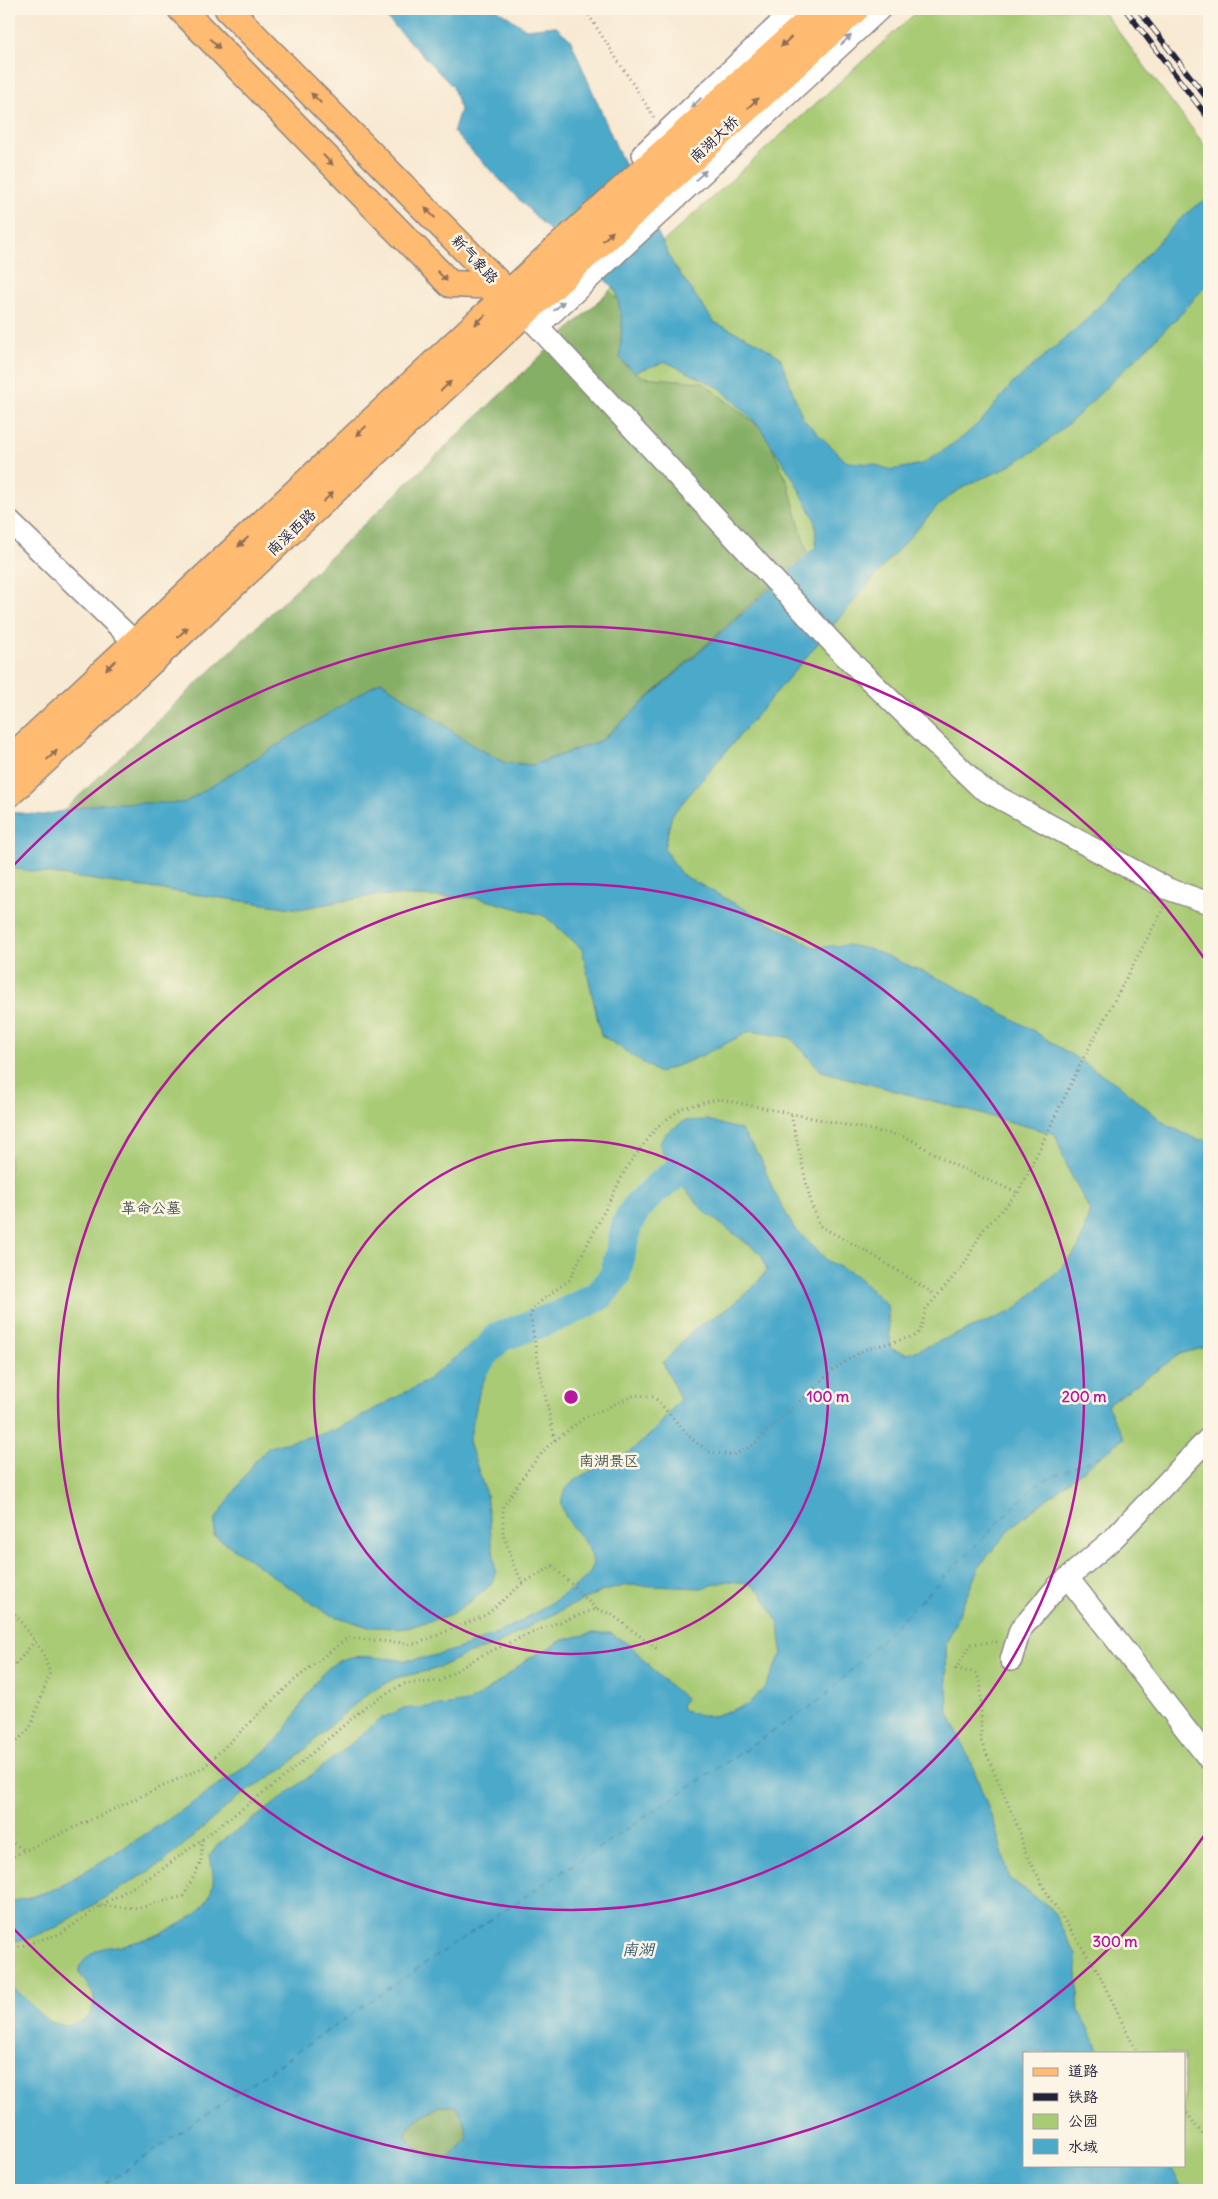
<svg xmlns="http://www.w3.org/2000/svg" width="1218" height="2199" font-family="Delius,'LXGW WenKai TC',sans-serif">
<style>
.green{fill:#a9cb74;stroke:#667658;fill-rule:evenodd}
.forest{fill:#86af66;stroke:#546850}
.water{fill:#4ba9ca;stroke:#366682;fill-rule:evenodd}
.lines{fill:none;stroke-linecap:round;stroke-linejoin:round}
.river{stroke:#4ba9ca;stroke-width:31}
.ferry{stroke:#325874;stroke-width:1;stroke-dasharray:6 5;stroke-linecap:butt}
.minor-casing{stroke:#8d8686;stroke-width:24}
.major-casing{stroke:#8d8686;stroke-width:29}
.path{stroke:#8d8686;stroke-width:3;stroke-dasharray:1 4;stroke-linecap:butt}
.minor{stroke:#fff;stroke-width:21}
.major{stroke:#febb71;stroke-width:26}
.rail-casing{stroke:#22223b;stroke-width:5.5}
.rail{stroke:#fcf5e5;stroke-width:4;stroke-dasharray:11;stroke-linecap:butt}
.oneway{fill:#9c9ca7}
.oneway2{fill:#906e56}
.ring{fill:none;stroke:#b5179e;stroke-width:2.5}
.labels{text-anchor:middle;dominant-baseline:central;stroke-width:5;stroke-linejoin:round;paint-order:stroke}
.street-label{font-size:15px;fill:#22223b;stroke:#fcf5e5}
.park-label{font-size:15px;fill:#4a554c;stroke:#fcf5e5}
.water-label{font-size:16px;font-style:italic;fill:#325874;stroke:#fcf5e5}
.centre{fill:#b5179e;stroke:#fcf5e5;stroke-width:2.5}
.ring-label{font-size:15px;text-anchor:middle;font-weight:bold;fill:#b5179e;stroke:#fcf5e5;stroke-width:5;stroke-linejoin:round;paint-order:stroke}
</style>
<rect width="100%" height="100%" fill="#fcf5e5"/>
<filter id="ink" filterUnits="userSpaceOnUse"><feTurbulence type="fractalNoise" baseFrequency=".02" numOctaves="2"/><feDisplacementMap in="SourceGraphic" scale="10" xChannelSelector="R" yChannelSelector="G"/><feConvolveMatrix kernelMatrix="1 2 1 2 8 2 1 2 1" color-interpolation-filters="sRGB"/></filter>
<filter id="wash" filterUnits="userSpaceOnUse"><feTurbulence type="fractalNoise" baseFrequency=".0096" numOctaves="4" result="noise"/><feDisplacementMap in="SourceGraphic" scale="20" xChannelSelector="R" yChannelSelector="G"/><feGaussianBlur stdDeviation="1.12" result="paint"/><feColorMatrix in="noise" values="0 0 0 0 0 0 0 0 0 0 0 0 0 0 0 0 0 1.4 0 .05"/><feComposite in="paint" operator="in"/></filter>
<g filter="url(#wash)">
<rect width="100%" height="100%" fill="#f8e9d2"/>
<path class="green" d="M920,9H1101L1209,151V2190H9V867L111,766L609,291ZM1024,2053H1184V2165H1024Z"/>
<g class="forest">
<polygon points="609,291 629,310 623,363 643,377 702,382 765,431 788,484 807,552 602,740 533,765 505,763 472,745 381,681 181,813 59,815"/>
<path d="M439,2106H455L463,2119L468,2138L448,2159C428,2158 418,2153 406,2137C407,2121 427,2113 439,2106Z"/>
</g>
<g class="water">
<path d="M378,9H497L526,29L555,26L570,39L619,153L673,264L714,322L757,342L780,357L803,419L847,462L873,464L892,470L922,464L963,437L983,419L1012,384L1086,320L1176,223L1194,207L1209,198V282L1179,316L1075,418L1038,449L1000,471L971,483L951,495L935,509L888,561L672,815L664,848L681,874L814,947L848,945L873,950L949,983L1029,1028L1117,1084L1167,1125L1198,1140L1209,1139V1346L1180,1354L1107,1405L1124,1438L1014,1525L980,1565L946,1644L948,1711L974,1770L994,1823L1010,1879L1051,1908L1076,1954L1079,2011L1101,2053H1024V2165H1169L1183,2190H9V1984C16,1991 23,1996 29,2003C34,2007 38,2013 43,2017C61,2031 93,2027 94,2001C95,1988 80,1982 79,1967C98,1942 105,1950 132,1943C161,1935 210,1918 213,1882C214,1874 211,1864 210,1855L220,1842L262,1813L340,1753L380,1719L402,1709L450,1705L471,1701L491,1688L528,1659L563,1640L592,1633H610L630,1645L660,1677L685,1698L681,1706L683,1711L710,1717L748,1705L765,1687L782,1653L779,1624L761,1592L748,1583L728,1581L701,1588L627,1585L598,1593L537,1622L496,1645L467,1654L436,1669L396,1678L370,1692L341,1716L286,1767L237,1798L164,1862L57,1927L28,1939L9,1942V1903C23,1898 40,1895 54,1889C68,1883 81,1873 94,1866C129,1845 163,1823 197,1800C224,1781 252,1764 276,1741C297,1719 311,1678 335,1663C359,1648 392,1664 418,1659C473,1650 539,1615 582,1581C619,1551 545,1522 565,1491C578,1470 609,1467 628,1453C649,1438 665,1419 680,1399L663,1363L694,1329L722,1312L752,1289L767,1270L761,1254L705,1212L676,1179L659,1145L665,1134L684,1121L707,1120L741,1130L761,1159L773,1190L794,1228L828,1261L857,1276L887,1305L891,1349L908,1354L1013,1311L1061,1268L1079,1247L1090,1211L1068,1169L1055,1134L821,1071L791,1038L751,1031L699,1057L659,1073L601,1035L582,949L545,916L478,898L377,895L299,909L9,868V812L43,815L104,803H184L381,681L472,745L505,763L533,765L602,740L816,547L815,520L793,478L759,426L720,388L666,362L634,372L620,358L622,321L616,290L546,227L453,132L460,110L453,87ZM439,2106H455L463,2119L468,2138L448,2159C429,2158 418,2153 406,2137C407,2121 427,2113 439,2106Z"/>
<polygon points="476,1341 495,1352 479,1393 469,1442 486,1494 496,1574 492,1583 482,1593 452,1614 407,1628 368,1627 326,1613 214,1535 215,1520 256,1460 269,1447 335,1430 423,1383"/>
</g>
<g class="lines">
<polyline class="river" points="461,1380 499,1337 561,1315 599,1296 615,1276 627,1224 638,1205 658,1187 704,1153 707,1156"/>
<polyline class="ferry" points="97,2190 427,1962 823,1698 1037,1484 1102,1455"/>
</g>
</g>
<g filter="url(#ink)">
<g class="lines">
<g class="minor-casing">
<g id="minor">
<polyline points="643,154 795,9"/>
<polyline points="515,302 843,654 981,788 1168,889 1209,903"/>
<polyline points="538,326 880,9"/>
<polyline points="9,521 145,652"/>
<polyline points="1068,1578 1209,1759"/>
<polyline points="1011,1660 1020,1630 1057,1587 1113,1539 1209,1438"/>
</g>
</g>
<g class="major-casing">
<g id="major">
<polyline points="181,9 450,284 501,286"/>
<polyline points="228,9 501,286"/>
<polyline points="9,760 554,251 822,9"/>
<polyline points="9,794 572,269 856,9"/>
</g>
</g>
<g class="path">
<polyline points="595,9 588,14 654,117"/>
<polyline points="791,1115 811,1203 820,1226 871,1254 936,1295"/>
<polyline points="555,1440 540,1372 530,1316 536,1305 569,1280 628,1165 658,1126 682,1108 719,1099 906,1137 954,1165 1018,1193"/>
<polyline points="9,1606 42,1651 50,1673 30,1728 9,1749"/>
<polyline points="596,1609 553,1566 523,1583 514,1566 503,1533 503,1507 527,1471 548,1446 584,1418 635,1395 654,1397 692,1439 709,1452 733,1455 753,1445 833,1370 863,1350 915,1336 920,1331 926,1309 965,1263 982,1231 1018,1193 1083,1059 1164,907"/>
<polyline points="997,1642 971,1644 956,1669 976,1673 981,1683 981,1741 1020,1832 1024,1850 1049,1897 1097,1970 1137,2053"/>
<polyline points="9,1672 35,1641"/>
<polyline points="9,1841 26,1851"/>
<polyline points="9,1858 204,1767 292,1682 347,1638 416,1644 486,1615 523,1583"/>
<polyline points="100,1906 139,1908 184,1896 201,1862 202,1839"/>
<polyline points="9,1950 62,1933 100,1906 157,1873 288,1774 366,1706 403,1684 440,1681 480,1656 538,1630 596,1609 611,1614 657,1649"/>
<polyline points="1184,2109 1205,2138 1209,2152"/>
</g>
<use href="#minor" class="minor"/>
<use href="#major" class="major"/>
<g class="rail-casing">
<g id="rail">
<polyline points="1125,9 1209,119"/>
<polyline points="1138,9 1209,101"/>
</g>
</g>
<use href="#rail" class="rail"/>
</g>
<defs><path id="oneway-solid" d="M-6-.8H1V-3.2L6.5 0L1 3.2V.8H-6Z" transform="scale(1.25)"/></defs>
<g class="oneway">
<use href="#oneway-solid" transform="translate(846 40) rotate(-43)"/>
<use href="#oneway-solid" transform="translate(696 103) rotate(136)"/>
<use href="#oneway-solid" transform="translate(701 175) rotate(-43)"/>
<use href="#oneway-solid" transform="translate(559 306) rotate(-42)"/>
</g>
<g class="oneway2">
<use href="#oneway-solid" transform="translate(786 42) rotate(137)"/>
<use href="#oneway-solid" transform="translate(215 44) rotate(46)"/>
<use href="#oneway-solid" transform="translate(316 98) rotate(-135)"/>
<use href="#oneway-solid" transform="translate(753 103) rotate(-43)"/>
<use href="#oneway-solid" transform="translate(328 160) rotate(46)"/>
<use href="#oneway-solid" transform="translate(430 213) rotate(-135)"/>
<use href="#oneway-solid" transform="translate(608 236) rotate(-42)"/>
<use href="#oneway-solid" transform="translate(442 276) rotate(46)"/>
<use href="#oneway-solid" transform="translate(480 320) rotate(137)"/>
<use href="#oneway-solid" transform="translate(446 386) rotate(-43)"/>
<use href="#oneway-solid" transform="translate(361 431) rotate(137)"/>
<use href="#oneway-solid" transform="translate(328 497) rotate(-43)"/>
<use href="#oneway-solid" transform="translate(243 542) rotate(137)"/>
<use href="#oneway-solid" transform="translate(183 632) rotate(-43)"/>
<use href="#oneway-solid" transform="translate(111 665) rotate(137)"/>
<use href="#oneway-solid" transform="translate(52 755) rotate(-43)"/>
</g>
</g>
<g class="ring">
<circle cx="571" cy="1397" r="257"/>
<circle cx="571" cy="1397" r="513"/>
<path d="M1206 1833A770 770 0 0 1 12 1927M12 867A770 770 0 0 1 1206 961"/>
</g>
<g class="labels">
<g class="street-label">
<text transform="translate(714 139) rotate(-43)">南湖大桥</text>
<text transform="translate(475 259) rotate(47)">新气象路</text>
<text transform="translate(291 532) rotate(-43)">南溪西路</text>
</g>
<g class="park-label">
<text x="151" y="1207">革命公墓</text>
<text x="609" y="1460">南湖景区</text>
</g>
<g class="water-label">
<text x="638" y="1949">南湖</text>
</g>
</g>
<circle cx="571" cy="1397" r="8" class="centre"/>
<g class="ring-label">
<text x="828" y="1402">100 m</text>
<text x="1084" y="1402">200 m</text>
<text x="1115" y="1947">300 m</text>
</g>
<rect width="1218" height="2199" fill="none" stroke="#fcf5e5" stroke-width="30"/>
<rect x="1023" y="2052" width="162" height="115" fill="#fcf5e5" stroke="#a5a1a1"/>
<rect x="1033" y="2068" width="25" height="8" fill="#febb71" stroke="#a5a1a1"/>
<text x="1068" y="2076" font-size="15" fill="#22223b">道路</text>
<rect x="1033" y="2093" width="25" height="8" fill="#22223b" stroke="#a5a1a1"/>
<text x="1068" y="2102" font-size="15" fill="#22223b">铁路</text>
<rect x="1033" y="2114" width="25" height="15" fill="#a9cb74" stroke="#a5a1a1"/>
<text x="1068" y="2126" font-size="15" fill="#22223b">公园</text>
<rect x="1033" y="2139" width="25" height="15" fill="#4ba9ca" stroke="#a5a1a1"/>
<text x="1068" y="2152" font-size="15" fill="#22223b">水域</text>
</svg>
